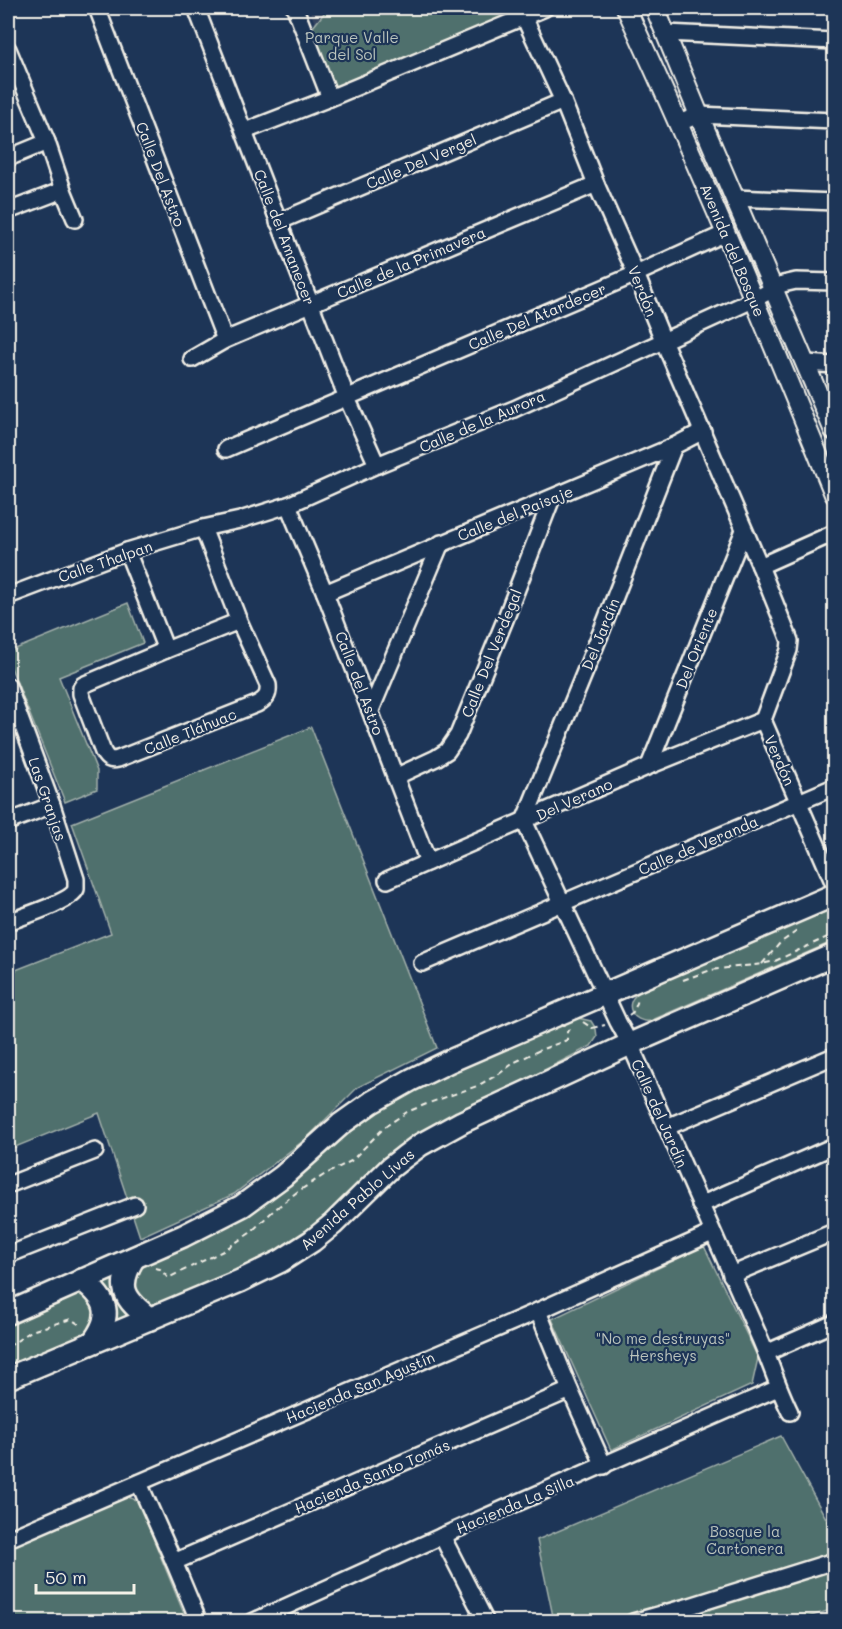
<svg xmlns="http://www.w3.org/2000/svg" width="842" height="1629" font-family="Mali,sans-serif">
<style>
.built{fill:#354460}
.green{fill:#506f6d;stroke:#a2b0aa;stroke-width:1.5}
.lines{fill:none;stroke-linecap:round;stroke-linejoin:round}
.minor-casing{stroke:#f4f1e8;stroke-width:20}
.tertiary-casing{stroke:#f4f1e8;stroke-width:22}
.secondary-casing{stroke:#f4f1e8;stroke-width:26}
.path{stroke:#f4f1e8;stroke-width:2;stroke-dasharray:6 4.5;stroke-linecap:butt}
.minor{stroke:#1d3557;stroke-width:15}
.tertiary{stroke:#1d3557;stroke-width:18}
.secondary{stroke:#1d3557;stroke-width:21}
.labels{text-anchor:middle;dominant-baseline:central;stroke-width:4.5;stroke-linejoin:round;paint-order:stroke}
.park-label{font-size:15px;fill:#bbc4bd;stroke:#1d3557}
.street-label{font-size:15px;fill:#f4f1e8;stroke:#1d3557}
</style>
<rect width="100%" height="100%" fill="#1d3557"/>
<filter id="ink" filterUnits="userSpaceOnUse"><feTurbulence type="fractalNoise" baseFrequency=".0167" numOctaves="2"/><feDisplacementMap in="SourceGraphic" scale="12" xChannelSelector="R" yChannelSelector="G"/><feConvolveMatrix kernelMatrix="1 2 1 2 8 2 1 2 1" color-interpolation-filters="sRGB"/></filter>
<g filter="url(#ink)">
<polygon class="built" points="309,8 328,8 315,24"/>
<g class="green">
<polygon points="328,8 545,8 330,98 306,36"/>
<polygon points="128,603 143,643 59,677 97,771 97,789 65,802 8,660 8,652"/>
<polygon points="311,727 437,1048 358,1087 307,1138 234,1194 140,1237 99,1113 8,1150 8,973 111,933 72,823"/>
<path d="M834,906V941L650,1021C633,1023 623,1005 637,994C640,991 646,988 650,986Z"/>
<polygon points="572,1018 578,1018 591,1021 596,1029 597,1037 591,1046 525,1080 459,1111 412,1137 384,1157 355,1189 320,1220 280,1249 182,1295 154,1306 147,1305 135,1296 135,1269 254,1210 273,1198 344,1137 379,1111 403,1096 434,1079"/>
<polygon points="704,1246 758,1358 752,1385 611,1450 552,1319"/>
<path d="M116,1274C110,1290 118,1306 132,1316L116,1322C118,1302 111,1296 98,1283Z"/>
<polygon points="80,1293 87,1295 98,1310 90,1332 8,1366 8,1321"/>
<polygon points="781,1436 834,1533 834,1609 792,1622 554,1621 537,1540"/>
<polygon points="126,1496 138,1501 187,1621 10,1621 8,1615 8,1545"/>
</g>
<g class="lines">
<g class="minor-casing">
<g id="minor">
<polyline points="97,8 225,340"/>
<polyline points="196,8 347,398 377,465"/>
<polyline points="295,8 330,98"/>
<polyline points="524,17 563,101 596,184 636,274 663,340 760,566 787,633 790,641 789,650 763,720 834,884"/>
<polyline points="666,33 834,41"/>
<polyline points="8,49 47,142 63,190 75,219"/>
<polyline points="679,123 699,115 834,121"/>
<polyline points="245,131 330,98 545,8"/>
<polyline points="8,158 47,142"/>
<polyline points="735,198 834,202"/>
<polyline points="8,211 63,190"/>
<polyline points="278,222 563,101"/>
<polyline points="192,359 225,340 596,184"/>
<polyline points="807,363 834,365"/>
<path d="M674,446L602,630L524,821L618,1022L630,1044C672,1140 714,1236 757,1332C769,1358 777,1386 790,1412"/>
<polyline points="226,449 636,274 726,233"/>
<polyline points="288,505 325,593 428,862"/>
<path d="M203,528L239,621L268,685C269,695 266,699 257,704L118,759C110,761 107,759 103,752L81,694V688L83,685L166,650L239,621"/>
<polyline points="127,551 166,650"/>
<polyline points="760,566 834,533"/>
<polyline points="325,593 674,446 703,431"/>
<polyline points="8,596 127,551 203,528 240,520 288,505 377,465 514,409 755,299 783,284 796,281 834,282"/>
<path d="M8,686L52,805L76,879C76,880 76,888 76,889C72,901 21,917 8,922"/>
<polyline points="371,710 441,543"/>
<polyline points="649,766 744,530"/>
<polyline points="395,777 436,758 447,751 458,735 505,620 552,498"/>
<polyline points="8,822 52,805"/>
<polyline points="387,880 649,766 763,720"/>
<polyline points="422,963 834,787"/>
<polyline points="667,1127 834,1056"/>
<polyline points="8,1185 95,1151"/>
<polyline points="700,1205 834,1146"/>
<polyline points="8,1255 135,1205"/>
<polyline points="731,1275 834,1232"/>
<polyline points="538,1311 570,1390 604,1466"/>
<polyline points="766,1353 834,1323"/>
<polyline points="139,1483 174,1562 199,1622"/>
<polyline points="442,1536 486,1622"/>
<polyline points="8,1539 538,1311 712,1233"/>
<polyline points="174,1562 570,1390"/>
<polyline points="252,1622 442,1536 778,1388"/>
<polyline points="633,1622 690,1606 834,1561"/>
</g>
</g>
<g class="tertiary-casing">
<g id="tertiary">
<path d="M626,8C700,168 768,331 834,494"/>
<polyline points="655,8 699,115 834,431"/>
</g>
</g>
<g class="secondary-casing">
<g id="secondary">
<path d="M134,1258C116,1287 124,1299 150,1319"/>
<path d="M82,1280C108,1300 113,1315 93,1342"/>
<polyline points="8,1313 183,1236 242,1206 283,1176 341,1124 372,1102 411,1080 450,1061 834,895"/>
<polyline points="8,1378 240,1281 281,1261 312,1241 333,1224 390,1168 404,1157 420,1145 462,1122 630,1044 834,955"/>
</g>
</g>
<g class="path">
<polyline points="827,918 829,917 834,919"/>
<polyline points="762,964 780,943 797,931"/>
<polyline points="683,980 711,970 762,964 775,961 834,934"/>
<polyline points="629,1015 634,1011 638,1000"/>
<polyline points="583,1022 592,1028 605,1025"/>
<polyline points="155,1268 160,1269 168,1278 223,1251 250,1233 273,1211 297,1192 324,1175 351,1161 386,1126 407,1112 429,1103 477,1086 499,1074 515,1062 540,1050 567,1040 567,1032 569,1029"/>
<polyline points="8,1347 31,1331 71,1319 80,1325 83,1325"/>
</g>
<use href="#minor" class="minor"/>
<use href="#tertiary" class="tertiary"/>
<use href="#secondary" class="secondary"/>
</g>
</g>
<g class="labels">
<g class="park-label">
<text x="352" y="37">Parque Valle<tspan x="352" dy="17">del Sol</tspan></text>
<text x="663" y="1338">"No me destruyas"<tspan x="663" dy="17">Hersheys</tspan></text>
<text x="745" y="1531">Bosque la<tspan x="745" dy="17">Cartonera</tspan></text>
</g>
<g class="street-label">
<text transform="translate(421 161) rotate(-23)">Calle Del Vergel</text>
<text transform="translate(161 174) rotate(69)">Calle Del Astro</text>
<text transform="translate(285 237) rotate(69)">Calle del Amanecer</text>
<text transform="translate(733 250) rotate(67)">Avenida del Bosque</text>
<text transform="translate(411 262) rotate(-23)">Calle de la Primavera</text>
<text transform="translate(643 291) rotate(68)">Verdón</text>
<text transform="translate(537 316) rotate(-23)">Calle Del Atardecer</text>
<text transform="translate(482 421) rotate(-23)">Calle de la Aurora</text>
<text transform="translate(515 513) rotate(-22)">Calle del Paisaje</text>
<text transform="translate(105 561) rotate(-19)">Calle Thalpan</text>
<text transform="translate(600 634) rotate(-68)">Del Jardín</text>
<text transform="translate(696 648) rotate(-68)">Del Oriente</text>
<text transform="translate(491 653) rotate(-68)">Calle Del Verdegal</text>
<text transform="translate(360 683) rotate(69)">Calle del Astro</text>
<text transform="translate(190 731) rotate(-22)">Calle Tláhuac</text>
<text transform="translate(780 760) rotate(66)">Verdón</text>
<text transform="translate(48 799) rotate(71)">Las Granjas</text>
<text transform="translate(574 799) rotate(-24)">Del Verano</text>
<text transform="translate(698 845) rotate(-23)">Calle de Veranda</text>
<text transform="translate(660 1113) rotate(66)">Calle del Jardín</text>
<text transform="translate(357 1199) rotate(-41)">Avenida Pablo Livas</text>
<text transform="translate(360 1387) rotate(-23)">Hacienda San Agustín</text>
<text transform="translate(372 1476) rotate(-23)">Hacienda Santo Tomás</text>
<text transform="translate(515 1504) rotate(-23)">Hacienda La Silla</text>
</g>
</g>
<rect width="842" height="1629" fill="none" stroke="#1d3557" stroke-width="30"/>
<rect x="15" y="15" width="812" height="1599" fill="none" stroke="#f4f1e8" stroke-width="2" filter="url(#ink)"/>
<path d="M36 1584v9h98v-9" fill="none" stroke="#f4f1e8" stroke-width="3"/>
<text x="45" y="1584" font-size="18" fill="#f4f1e8" stroke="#1d3557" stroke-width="4.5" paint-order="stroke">50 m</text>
</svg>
